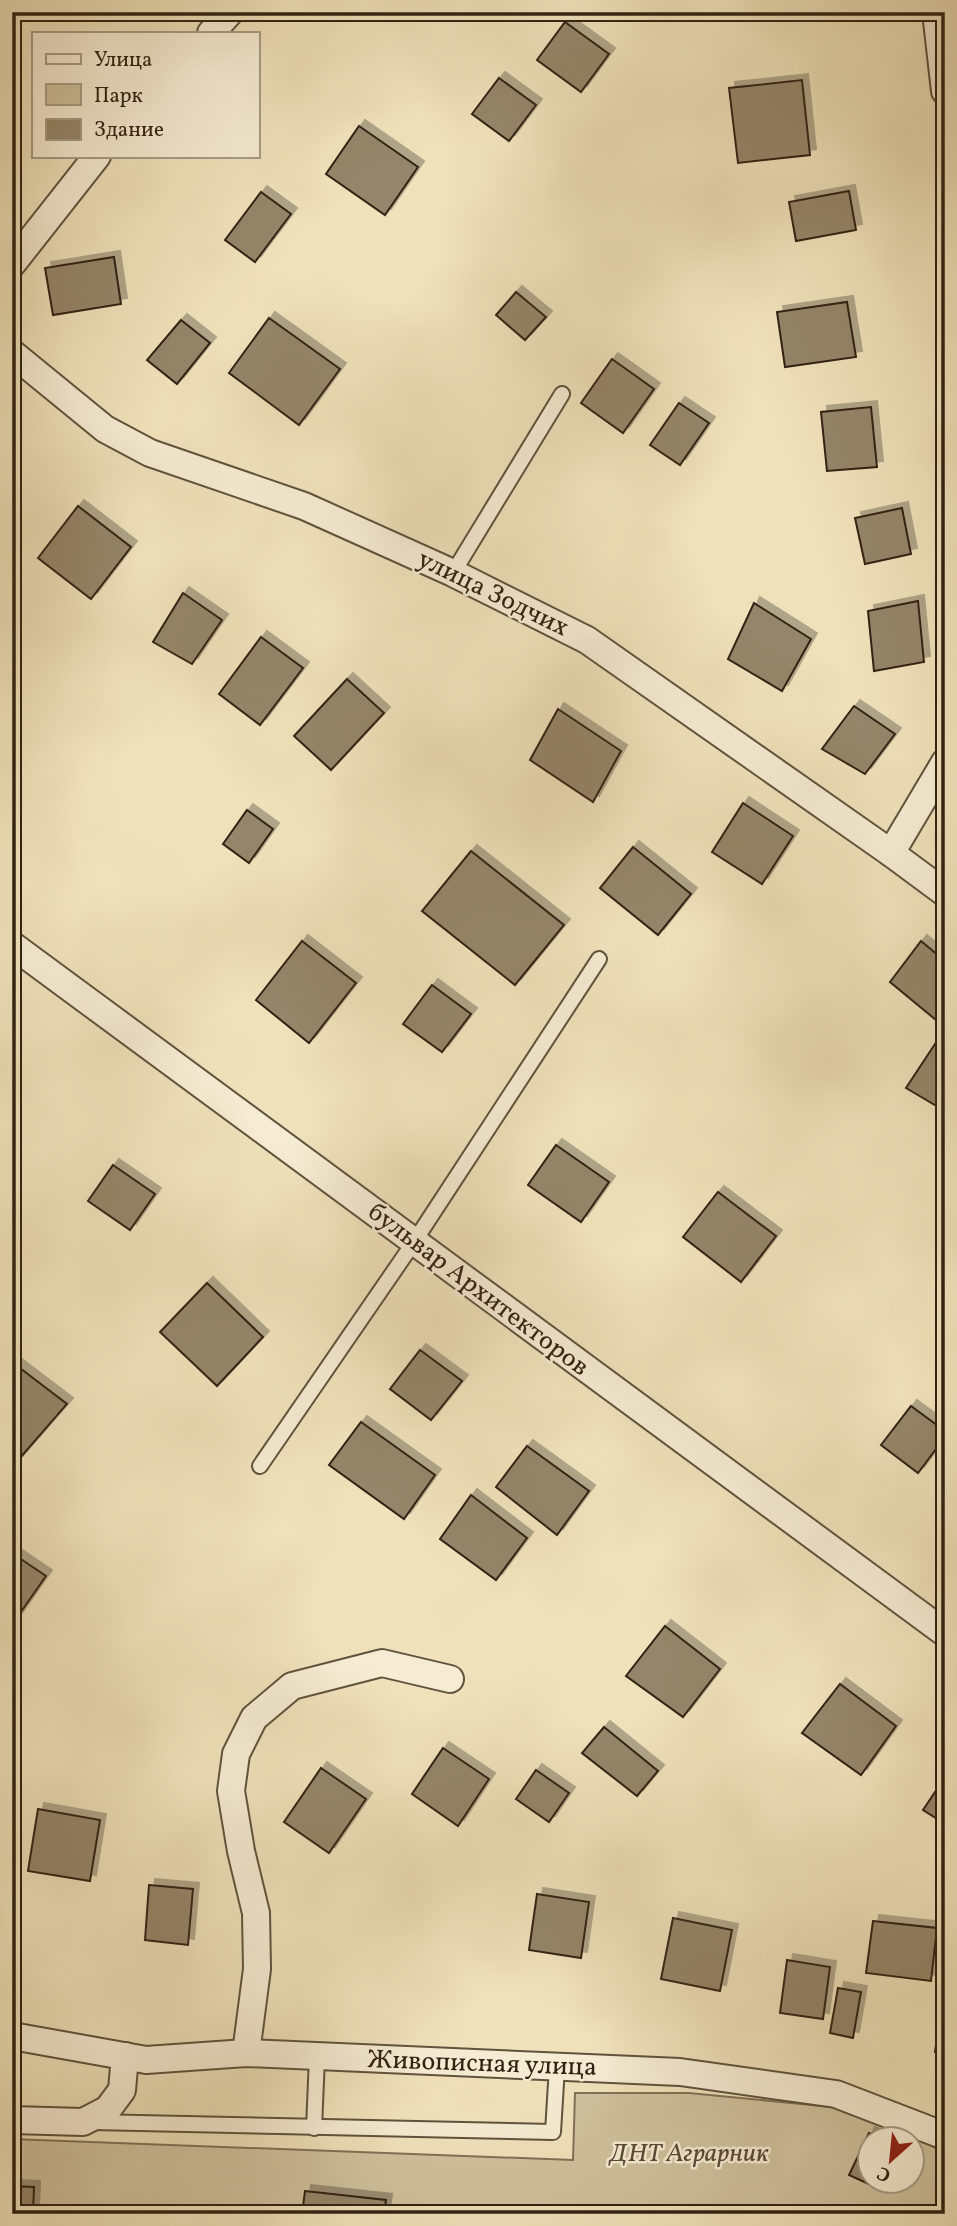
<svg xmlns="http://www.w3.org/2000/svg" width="957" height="2226" font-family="Vollkorn,serif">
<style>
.green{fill:#cfc29e;stroke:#807258;stroke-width:2;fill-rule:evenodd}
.building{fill:#94866a;stroke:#312313;stroke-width:2;filter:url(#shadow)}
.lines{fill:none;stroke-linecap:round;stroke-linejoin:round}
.lane-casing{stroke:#60533d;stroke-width:18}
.street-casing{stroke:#60533d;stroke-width:30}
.lane{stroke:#f5ecd3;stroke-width:14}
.street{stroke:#f5ecd3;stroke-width:26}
.labels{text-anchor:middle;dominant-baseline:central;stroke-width:5;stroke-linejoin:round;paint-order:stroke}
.street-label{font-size:26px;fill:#312313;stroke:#f5ecd3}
.park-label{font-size:26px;font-style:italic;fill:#584b36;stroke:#f5ecd3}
</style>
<defs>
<filter id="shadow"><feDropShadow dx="6" dy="-6" stdDeviation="0" flood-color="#0004"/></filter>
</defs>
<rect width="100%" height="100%" fill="#efe2bb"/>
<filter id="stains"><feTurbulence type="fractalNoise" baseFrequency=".00286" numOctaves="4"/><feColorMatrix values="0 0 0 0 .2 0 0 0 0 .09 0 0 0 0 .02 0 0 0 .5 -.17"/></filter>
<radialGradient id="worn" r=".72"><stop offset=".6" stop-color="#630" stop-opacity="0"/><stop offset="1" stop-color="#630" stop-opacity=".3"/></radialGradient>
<path class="green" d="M575,2093H689L853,2109L945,2152V2214H12V2139L573,2160ZM870,2138H912V2180H870Z"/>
<g class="building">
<polygon points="565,22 609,54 581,92 537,60"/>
<polygon points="499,78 536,105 509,141 472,114"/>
<polygon points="802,80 810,155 738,163 729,88"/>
<polygon points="359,126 418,167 385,215 326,174"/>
<polygon points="849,191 856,230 796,241 789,202"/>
<polygon points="261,192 291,214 255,262 225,240"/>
<polygon points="114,257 121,304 53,315 45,268"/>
<polygon points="516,292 546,317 525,340 496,315"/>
<polygon points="847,302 856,357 785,367 777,312"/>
<polygon points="269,318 340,369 299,425 229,373"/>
<polygon points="181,320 210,343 177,384 147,360"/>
<polygon points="612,359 654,389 623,433 581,403"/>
<polygon points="679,403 709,423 680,465 650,445"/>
<polygon points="871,407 877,467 827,471 821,412"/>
<polygon points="78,506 131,547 91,599 38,558"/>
<polygon points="902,508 911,554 865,564 855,518"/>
<polygon points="183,593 222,620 192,664 153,642"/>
<polygon points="918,601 924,662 874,671 868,611"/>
<polygon points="754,603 811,639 782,691 728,659"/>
<polygon points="261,637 303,668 260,725 219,694"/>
<polygon points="347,679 384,713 331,770 294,736"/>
<polygon points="854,706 895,734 865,774 822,749"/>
<polygon points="558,709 621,751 593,802 530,760"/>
<polygon points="743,803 793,836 762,884 712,852"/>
<polygon points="247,810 273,829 249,863 223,844"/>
<polygon points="633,847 691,894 658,935 600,888"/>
<polygon points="471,851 564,925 515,985 422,911"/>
<polygon points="302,941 356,983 309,1043 256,1000"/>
<polygon points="921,941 945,961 945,1008 936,1020 890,982"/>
<polygon points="432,985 471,1014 442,1052 403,1024"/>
<polygon points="939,1038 945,1042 945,1111 906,1088"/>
<polygon points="556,1145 609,1182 581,1222 528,1185"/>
<polygon points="113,1165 155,1194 130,1230 88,1201"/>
<polygon points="718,1192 776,1236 741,1282 683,1237"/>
<polygon points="207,1283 263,1337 217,1386 160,1332"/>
<polygon points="420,1350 462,1381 431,1420 390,1389"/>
<polygon points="12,1362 67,1404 13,1466 12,1465"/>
<polygon points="911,1406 945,1431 945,1437 918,1473 881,1445"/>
<polygon points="361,1422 435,1475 404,1519 329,1465"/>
<polygon points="527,1446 589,1491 557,1535 496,1487"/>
<polygon points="471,1495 527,1538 496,1580 440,1539"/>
<polygon points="12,1553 46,1576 16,1619 12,1617"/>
<polygon points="665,1626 720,1669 683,1717 626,1676"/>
<polygon points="840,1684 896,1726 861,1775 802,1733"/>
<polygon points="604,1727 658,1771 637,1796 582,1753"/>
<polygon points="443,1748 489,1779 458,1826 412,1794"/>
<polygon points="321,1768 366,1799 329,1853 284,1822"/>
<polygon points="536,1770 569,1793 549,1822 516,1799"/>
<polygon points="945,1777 945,1824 923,1810"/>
<polygon points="38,1809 100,1820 90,1881 28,1871"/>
<polygon points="149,1885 193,1889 188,1945 145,1940"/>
<polygon points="537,1894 589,1902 581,1958 529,1950"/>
<polygon points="673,1918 732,1930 720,1991 661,1979"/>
<polygon points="873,1921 937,1928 931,1981 866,1973"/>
<polygon points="787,1960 830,1967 823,2019 780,2013"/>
<polygon points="838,1988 861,1992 853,2038 830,2033"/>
<polygon points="942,2003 945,2003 945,2054 935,2052"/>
<polygon points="869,2133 882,2138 870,2138 870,2180 891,2180 886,2192 849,2175"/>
<polygon points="12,2186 34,2187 33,2214 12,2214"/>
<polygon points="305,2191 386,2200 384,2214 302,2214"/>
</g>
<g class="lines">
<g class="lane-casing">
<g id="lane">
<polyline points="453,573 562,394"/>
<polyline points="260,1466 414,1242 599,959"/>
<polyline points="92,2122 553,2132 557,2067"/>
<polyline points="314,2128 317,2057"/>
</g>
</g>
<g class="street-casing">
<g id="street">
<polyline points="936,12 945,91"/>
<polyline points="211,33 230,12"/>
<polyline points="12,264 97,156"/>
<polyline points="12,353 105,429 150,453 304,506 453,573 587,640 891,853 945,893"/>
<polyline points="891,853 945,762"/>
<polyline points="12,945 945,1633"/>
<polyline points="12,2036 146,2060 246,2053 680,2072 836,2094 945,2136"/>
<polyline points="246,2053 257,1969 256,1913 241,1851 231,1791 236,1754 254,1718 292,1686 382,1663 450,1679"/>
<polyline points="12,2120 83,2122 108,2109 122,2090 125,2056"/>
</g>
</g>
<use href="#lane" class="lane"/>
<use href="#street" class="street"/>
</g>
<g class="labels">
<g class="street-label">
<text transform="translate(493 594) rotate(26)">улица Зодчих</text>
<text transform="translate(478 1290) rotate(37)">бульвар Архитекторов</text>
<text transform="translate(482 2064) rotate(2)">Живописная улица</text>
</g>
<g class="park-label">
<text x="689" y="2154">ДНТ Аграрник</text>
</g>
</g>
<rect width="957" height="2226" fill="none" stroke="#efe2bb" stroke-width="42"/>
<rect x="14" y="14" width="929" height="2198" fill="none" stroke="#312313" stroke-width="3.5"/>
<rect x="21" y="21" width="915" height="2184" fill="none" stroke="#312313" stroke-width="2"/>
<rect x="32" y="32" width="228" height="126" fill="#f5ecd3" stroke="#a79c86" stroke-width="2"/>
<rect x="46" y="54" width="35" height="10" fill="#f5ecd3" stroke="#a79c86" stroke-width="2"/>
<text x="94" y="66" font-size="21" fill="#312313">Улица</text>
<rect x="46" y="84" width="35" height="21" fill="#cfc29e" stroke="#a79c86" stroke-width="2"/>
<text x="94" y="102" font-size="21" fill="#312313">Парк</text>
<rect x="46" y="119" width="35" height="21" fill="#94866a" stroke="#a79c86" stroke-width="2"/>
<text x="94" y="136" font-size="21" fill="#312313">Здание</text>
<g transform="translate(891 2160) rotate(207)"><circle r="33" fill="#f5ecd3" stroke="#a79c86" stroke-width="2"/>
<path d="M0-5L12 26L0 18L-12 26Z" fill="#8f2418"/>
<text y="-10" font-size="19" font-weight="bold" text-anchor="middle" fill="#312313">С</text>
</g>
<rect width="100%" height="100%" filter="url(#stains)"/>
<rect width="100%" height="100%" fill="url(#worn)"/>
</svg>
